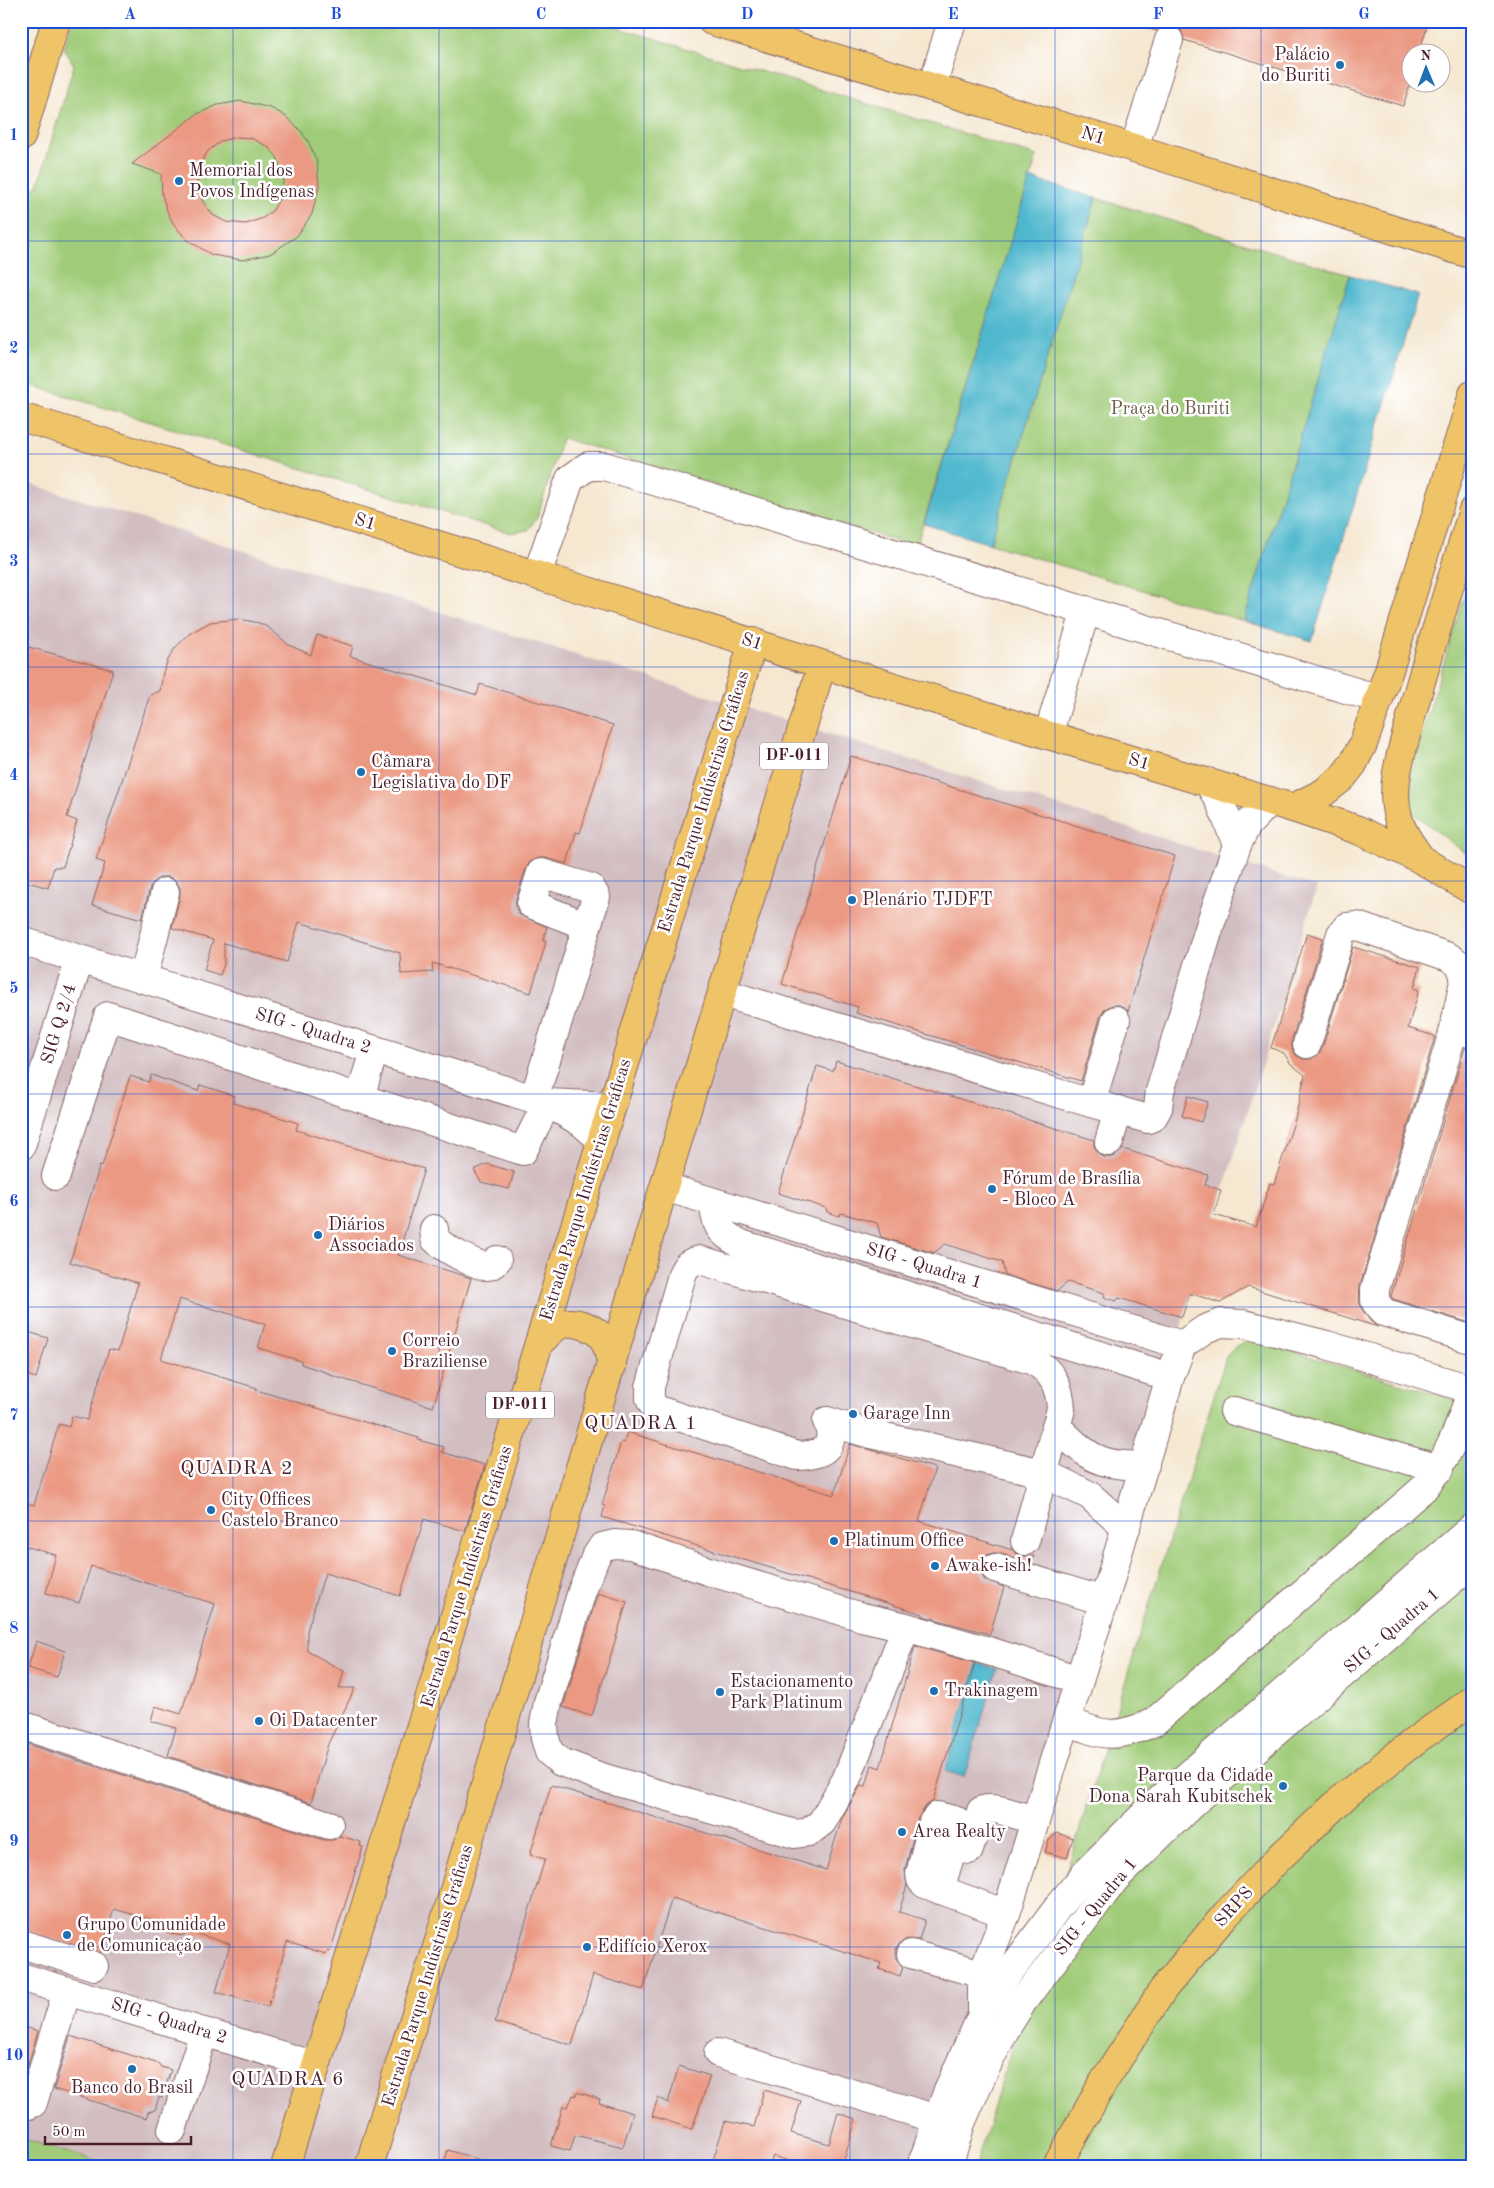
<svg xmlns="http://www.w3.org/2000/svg" width="1494" height="2188" font-family="'Old Standard TT',serif">
<style>
.industrial{fill:#d2bec1}
.green{fill:#a0cc79;stroke:#757652}
.water{fill:#50b8ce;stroke:#4d6c7c}
.building{fill:#eb9982;fill-rule:evenodd}
.lines{fill:none;stroke-linecap:round;stroke-linejoin:round}
.minor-casing{stroke:#866565;stroke-width:30}
.major-casing{stroke:#866565;stroke-width:30}
.highway-casing{stroke:#866565;stroke-width:30}
.minor{stroke:#fff;stroke-width:28}
.major{stroke:#efc469;stroke-width:28}
.highway{stroke:#efc469;stroke-width:28}
.grid{fill:none;stroke:#1d4ed8;stroke-width:1;stroke-opacity:0.55}
.poi-dot{fill:#1f6fb2;stroke:#fff;stroke-width:2}
.labels{text-anchor:middle;dominant-baseline:central;stroke-width:5;stroke-linejoin:round;paint-order:stroke}
.shield{fill:#fff;stroke:#80626b;stroke-width:1}
.shield-label{font-size:16px;font-weight:bold;fill:#4a1f2b}
.poi-label{font-size:18px;fill:#4a1f2b;stroke:#fff;text-anchor:start}
.street-label{font-size:18px;fill:#4a1f2b;stroke:#fff}
.park-label{font-size:18px;fill:#685c46;stroke:#fff}
.quarter-label{font-size:20px;letter-spacing:1px;fill:#4a1f2b;stroke:#fff}
.neatline{fill:none;stroke:#1d4ed8;stroke-width:2}
.grid-label{font-size:16px;text-anchor:middle;font-weight:bold;fill:#1d4ed8}
</style>
<rect width="100%" height="100%" fill="#fff"/>
<filter id="ink" filterUnits="userSpaceOnUse"><feTurbulence type="fractalNoise" baseFrequency=".02" numOctaves="2"/><feDisplacementMap in="SourceGraphic" scale="10" xChannelSelector="R" yChannelSelector="G"/><feConvolveMatrix kernelMatrix="1 2 1 2 8 2 1 2 1" color-interpolation-filters="sRGB"/></filter>
<filter id="wash" filterUnits="userSpaceOnUse"><feTurbulence type="fractalNoise" baseFrequency=".0096" numOctaves="4" result="noise"/><feDisplacementMap in="SourceGraphic" scale="20" xChannelSelector="R" yChannelSelector="G"/><feGaussianBlur stdDeviation="1.12" result="paint"/><feColorMatrix in="noise" values="0 0 0 0 0 0 0 0 0 0 0 0 0 0 0 0 0 1.4 0 .05"/><feComposite in="paint" operator="in"/></filter>
<g filter="url(#wash)">
<rect width="100%" height="100%" fill="#f5e7d0"/>
<polygon class="industrial" points="21,481 1317,887 921,2167 21,2167"/>
<g class="green">
<polygon points="72,21 597,21 1037,156 916,547 562,438 537,518 528,530 510,533 21,382 21,195 38,186 74,65 64,48"/>
<polygon points="1096,198 1350,275 1244,621 990,544"/>
<polygon points="1473,568 1473,859 1413,813 1404,792"/>
<polygon points="1251,1339 1473,1405 1473,2167 975,2167 1226,1357 1236,1346"/>
<polygon points="21,2138 114,2167 21,2167"/>
</g>
<g class="water">
<polygon points="1030,178 1096,198 990,544 924,524"/>
<polygon points="1350,275 1418,295 1312,641 1244,621"/>
<polygon points="977,1663 997,1669 964,1777 945,1771"/>
</g>
<g id="blocks">
<g class="building">
<polygon points="1137,21 1429,21 1419,52 1412,52 1412,78 1403,106 1184,40 1181,30 1173,25 1165,25 1157,31 1137,25"/>
<path d="M241,101L271,108L285,116L300,130L308,141L317,162L319,186L312,214L297,236L270,254L242,260L212,255L186,239L173,223L167,211L162,195L161,174L132,164L197,114L218,105ZM236,137L251,138L268,147L277,157L284,177L280,198L272,211L263,218L246,224L226,222L213,215L203,202L197,183L199,166L208,151L221,141Z"/>
<polygon points="239,619 259,623 269,628 289,645 311,655 317,635 353,646 350,656 477,695 480,684 613,725 580,833 576,832 567,864 545,858 538,858 531,861 526,868 516,899 516,907 519,914 547,927 543,941 546,942 531,993 432,963 433,972 401,974 400,953 299,922 287,962 224,943 224,964 220,975 204,970 213,940 172,928 180,896 180,888 176,881 169,877 161,877 154,882 150,888 142,919 92,905 105,863 96,860 150,695 160,691 163,673 168,660 175,648 189,634 210,622"/>
<polygon points="21,645 113,670 67,817 77,821 63,867 54,867 48,888 21,880"/>
<polygon points="851,756 1175,856 1128,1011 1120,1005 1112,1005 1105,1009 1101,1015 1081,1081 856,1013 858,1007 782,984"/>
<polygon points="1307,933 1323,938 1292,1039 1292,1048 1296,1055 1303,1059 1311,1059 1318,1055 1322,1049 1353,947 1420,967 1414,988 1419,990 1408,1028 1435,1036 1360,1285 1359,1301 1362,1310 1370,1321 1378,1327 1248,1287 1220,1303 1190,1293 1182,1317 1119,1298 1116,1301 1105,1298 1104,1293 1068,1282 1057,1291 1005,1275 1002,1262 945,1244 934,1253 881,1237 877,1223 841,1213 839,1216 827,1212 826,1208 778,1193 817,1066 833,1071 836,1061 1094,1140 1094,1146 1098,1153 1104,1157 1113,1157 1123,1149 1208,1175 1205,1185 1221,1190 1214,1215 1256,1227 1270,1183 1274,1184 1295,1119 1305,1075 1291,1064 1284,1053 1271,1048"/>
<polygon points="1465,1048 1473,1049 1473,1324 1393,1299 1391,1296"/>
<polygon points="151,1075 198,1091 200,1085 235,1096 233,1103 298,1123 296,1130 424,1169 398,1255 471,1278 433,1407 330,1375 331,1374 301,1364 301,1361 258,1348 265,1324 179,1299 161,1359 257,1388 256,1390 419,1438 418,1440 444,1447 442,1452 485,1465 465,1531 424,1519 400,1596 325,1573 307,1631 307,1651 344,1671 339,1688 355,1688 328,1744 311,1803 168,1756 176,1728 151,1721 155,1706 181,1714 215,1604 91,1566 79,1603 46,1593 56,1555 21,1545 21,1502 34,1505 59,1424 69,1427 72,1416 87,1420 109,1349 118,1351 138,1283 70,1262 100,1165 102,1166 130,1076 149,1082"/>
<polygon points="1188,1096 1208,1102 1201,1122 1182,1116"/>
<polygon points="487,1164 514,1172 509,1189 481,1182 474,1170"/>
<polygon points="21,1330 48,1338 36,1378 21,1373"/>
<polygon points="627,1432 834,1495 850,1444 935,1468 919,1521 1012,1550 1020,1556 1034,1556 1032,1563 1000,1553 992,1553 985,1556 980,1563 980,1571 984,1579 1004,1587 990,1634 923,1616 923,1614 602,1517 605,1506 602,1505 621,1442 624,1443"/>
<polygon points="598,1593 627,1602 593,1713 591,1716 563,1707"/>
<polygon points="36,1641 65,1651 57,1677 28,1668"/>
<polygon points="915,1646 975,1663 933,1801 926,1806 918,1818 905,1870 907,1885 899,1912 925,1920 919,1940 907,1939 900,1943 896,1949 896,1958 903,1967 900,1976 879,1969 881,1963 672,1898 643,1990 593,1975 572,2045 495,2022 545,1859 530,1855 551,1785 826,1870 842,1818 861,1785 866,1786 872,1765 880,1768"/>
<polygon points="21,1742 324,1840 333,1840 340,1836 361,1842 360,1846 363,1847 330,1952 327,1951 326,1954 287,1942 268,2007 216,1992 230,1944 190,1932 181,1936 161,1930 156,1921 114,1909 101,1953 21,1929"/>
<polygon points="1057,1833 1073,1838 1067,1858 1045,1852 1049,1840"/>
<polygon points="21,2026 38,2031 21,2088"/>
<polygon points="70,2036 159,2064 161,2067 171,2070 162,2098 159,2097 155,2110 148,2112 146,2118 54,2089"/>
<polygon points="679,2066 710,2076 692,2129 652,2116 658,2098 668,2103"/>
<polygon points="764,2090 801,2101 791,2133 829,2144 838,2113 856,2119 842,2167 808,2167 773,2156 769,2167 711,2167 725,2121 754,2127"/>
<polygon points="577,2092 600,2099 599,2103 633,2113 623,2147 575,2135 570,2151 551,2146 563,2106 568,2107 573,2095 576,2096"/>
<polygon points="448,2150 490,2163 490,2167 443,2167"/>
</g>
</g>
</g>
<g filter="url(#ink)">
<use href="#blocks" fill-opacity="0" stroke="#866565" stroke-width="1"/>
<g class="lines">
<g class="minor-casing">
<g id="minor">
<polyline points="932,87 952,21"/>
<polyline points="1134,148 1169,40"/>
<polyline points="537,575 570,479 588,466 604,466 1379,699"/>
<polyline points="1048,735 1086,610"/>
<polyline points="1208,782 1220,802 1237,845"/>
<polyline points="21,941 547,1103 612,1106"/>
<polyline points="143,979 165,892"/>
<polyline points="723,993 1091,1103 1148,1119 1153,1117 1158,1108 1160,1091 1211,922 1237,845 1247,825 1270,801"/>
<polyline points="1473,1034 1454,1029 1375,1289 1375,1301 1383,1312 1473,1340"/>
<polyline points="1307,1044 1341,934 1347,927 1357,926 1449,957 1459,964 1465,976 1454,1029"/>
<polyline points="360,1098 374,1050"/>
<polyline points="534,1099 596,897 591,888 541,873 531,904 587,926"/>
<polyline points="1091,1103 1116,1020"/>
<polyline points="553,1106 582,1123 602,1140"/>
<polyline points="1109,1142 1118,1110"/>
<polyline points="21,1146 79,960"/>
<polyline points="56,1176 108,1016 523,1151 547,1103"/>
<polyline points="665,1187 1182,1345"/>
<path d="M713,1202C717,1227 718,1232 741,1244L1170,1377"/>
<path d="M434,1229L435,1239C442,1247 477,1267 487,1266C492,1266 494,1263 497,1260"/>
<polyline points="1234,1411 1440,1469"/>
<path d="M827,1421C838,1449 821,1455 797,1456L655,1409L650,1399V1387L682,1275C686,1265 689,1262 700,1260L1031,1360C1052,1370 1060,1386 1061,1409L1025,1541"/>
<polyline points="827,1421 867,1433 1043,1473 1089,1495 1126,1528"/>
<path d="M1056,1426C1087,1456 1099,1468 1145,1465"/>
<polyline points="995,1568 1104,1601"/>
<polyline points="906,1627 846,1780 822,1822 809,1832 795,1834 601,1777 561,1762 549,1752 545,1738 544,1724 548,1702 582,1591 595,1558 602,1547 614,1544 631,1545 708,1571 862,1617 906,1627 995,1653 1079,1680"/>
<path d="M1067,1720C1103,1737 1116,1739 1154,1722L1424,1488C1450,1456 1459,1427 1472,1389"/>
<polyline points="21,1725 329,1825"/>
<path d="M969,1850L981,1811C992,1804 1021,1817 1034,1820"/>
<polyline points="940,1890 959,1826 957,1821 938,1816 933,1822 920,1874 921,1880 925,1884 1006,1914"/>
<polyline points="21,1944 94,1966"/>
<polyline points="911,1954 982,1974"/>
<polyline points="21,1977 316,2066"/>
<polyline points="982,2015 982,1974 1006,1914 1104,1601 1170,1377 1182,1345 1205,1329 1221,1323 1244,1324 1327,1345 1473,1390"/>
<polyline points="718,2053 937,2119"/>
<polyline points="21,2104 29,2105 33,2103 67,1991"/>
<polyline points="172,2130 204,2032"/>
<polyline points="921,2167 948,2090 982,2015 1008,1974 1061,1903 1090,1868 1154,1805 1473,1527"/>
<polyline points="948,2167 961,2123 984,2071 1005,2030 1023,2001 1115,1879 1192,1804 1473,1562"/>
</g>
</g>
<g class="major-casing">
<g id="major">
<path d="M539,1343C544,1338 550,1332 556,1327C571,1317 599,1327 606,1344C609,1351 610,1359 612,1366"/>
<polyline points="285,2167 612,1106 753,642"/>
<polyline points="369,2167 402,2057 435,1954 765,848 822,665"/>
<polyline points="1056,2167 1103,2083 1164,1988 1226,1914 1280,1857 1347,1794 1416,1740 1473,1700"/>
</g>
</g>
<g class="highway-casing">
<g id="highway">
<polyline points="712,21 1134,148 1473,255"/>
<polyline points="21,137 56,21"/>
<polyline points="21,417 562,583 1048,735 1293,808 1358,830 1422,860 1473,891"/>
<polyline points="1293,808 1323,793 1342,778 1353,764 1363,744 1389,670 1473,394"/>
<path d="M1422,860C1412,846 1402,833 1398,817C1389,785 1403,748 1411,717C1430,647 1452,579 1473,510"/>
</g>
</g>
<use href="#minor" class="minor"/>
<use href="#major" class="major"/>
<use href="#highway" class="highway"/>
</g>
</g>
<path class="grid" d="M233,21V2167M439,21V2167M644,21V2167M850,21V2167M1055,21V2167M1261,21V2167M21,241H1473M21,454H1473M21,667H1473M21,881H1473M21,1094H1473M21,1307H1473M21,1521H1473M21,1734H1473M21,1947H1473"/>
<g class="poi-dot">
<circle cx="1340" cy="65" r="5"/>
<circle cx="179" cy="181" r="5"/>
<circle cx="361" cy="772" r="5"/>
<circle cx="852" cy="900" r="5"/>
<circle cx="992" cy="1189" r="5"/>
<circle cx="318" cy="1235" r="5"/>
<circle cx="392" cy="1351" r="5"/>
<circle cx="853" cy="1414" r="5"/>
<circle cx="211" cy="1510" r="5"/>
<circle cx="834" cy="1541" r="5"/>
<circle cx="935" cy="1566" r="5"/>
<circle cx="934" cy="1691" r="5"/>
<circle cx="720" cy="1692" r="5"/>
<circle cx="259" cy="1721" r="5"/>
<circle cx="1283" cy="1786" r="5"/>
<circle cx="902" cy="1832" r="5"/>
<circle cx="67" cy="1935" r="5"/>
<circle cx="587" cy="1947" r="5"/>
<circle cx="132" cy="2069" r="5"/>
</g>
<g class="labels">
<g class="shield">
<rect x="760" y="742.5" width="68" height="27" rx="4"/>
<rect x="486" y="1391.5" width="68" height="27" rx="4"/>
</g>
<g class="shield-label">
<text x="794" y="756">DF-011</text>
<text x="520" y="1405">DF-011</text>
</g>
<g class="poi-label">
<text x="1330" y="55" text-anchor="end">Palácio<tspan x="1330" dy="21">do Buriti</tspan></text>
<text x="189" y="171">Memorial dos<tspan x="189" dy="21">Povos Indígenas</tspan></text>
<text x="371" y="762">Câmara<tspan x="371" dy="21">Legislativa do DF</tspan></text>
<text x="862" y="900">Plenário TJDFT</text>
<text x="1002" y="1179">Fórum de Brasília<tspan x="1002" dy="21">- Bloco A</tspan></text>
<text x="328" y="1225">Diários<tspan x="328" dy="21">Associados</tspan></text>
<text x="402" y="1341">Correio<tspan x="402" dy="21">Braziliense</tspan></text>
<text x="863" y="1414">Garage Inn</text>
<text x="221" y="1500">City Offices<tspan x="221" dy="21">Castelo Branco</tspan></text>
<text x="844" y="1541">Platinum Office</text>
<text x="945" y="1566">Awake-ish!</text>
<text x="730" y="1682">Estacionamento<tspan x="730" dy="21">Park Platinum</tspan></text>
<text x="944" y="1691">Trakinagem</text>
<text x="269" y="1721">Oi Datacenter</text>
<text x="1273" y="1776" text-anchor="end">Parque da Cidade<tspan x="1273" dy="21">Dona Sarah Kubitschek</tspan></text>
<text x="912" y="1832">Area Realty</text>
<text x="77" y="1925">Grupo Comunidade<tspan x="77" dy="21">de Comunicação</tspan></text>
<text x="597" y="1947">Edifício Xerox</text>
<text x="132" y="2088" text-anchor="middle">Banco do Brasil</text>
</g>
<g class="street-label">
<text transform="translate(1093 136) rotate(17)">N1</text>
<text transform="translate(365 522) rotate(17)">S1</text>
<text transform="translate(752 642) rotate(18)">S1</text>
<text transform="translate(1139 762) rotate(16)">S1</text>
<text transform="translate(704 802) rotate(-73)">Estrada Parque Indústrias Gráficas</text>
<text transform="translate(59 1024) rotate(-73)">SIG Q 2/4</text>
<text transform="translate(313 1031) rotate(17)">SIG - Quadra 2</text>
<text transform="translate(586 1190) rotate(-73)">Estrada Parque Indústrias Gráficas</text>
<text transform="translate(924 1266) rotate(17)">SIG - Quadra 1</text>
<text transform="translate(467 1577) rotate(-73)">Estrada Parque Indústrias Gráficas</text>
<text transform="translate(1392 1631) rotate(-41)">SIG - Quadra 1</text>
<text transform="translate(1096 1907) rotate(-51)">SIG - Quadra 1</text>
<text transform="translate(1234 1907) rotate(-48)">SRPS</text>
<text transform="translate(428 1976) rotate(-73)">Estrada Parque Indústrias Gráficas</text>
<text transform="translate(169 2021) rotate(17)">SIG - Quadra 2</text>
</g>
<g class="park-label">
<text x="1170" y="409">Praça do Buriti</text>
</g>
<g class="quarter-label">
<text x="641" y="1424">QUADRA 1</text>
<text x="237" y="1469">QUADRA 2</text>
<text x="288" y="2080">QUADRA 6</text>
</g>
</g>
<rect width="1494" height="2188" fill="none" stroke="#fff" stroke-width="55"/>
<g transform="translate(1426 68) rotate(359)"><circle r="24" fill="#ffffff" stroke="#b7a5aa"/>
<path d="M0-4L9 19L0 12L-9 19Z" fill="#1f6fb2"/>
<text y="-8" font-size="14" font-weight="bold" text-anchor="middle" fill="#4a1f2b">N</text>
</g>
<path d="M45 2136v8h146v-8" fill="none" stroke="#4a1f2b" stroke-width="2.5"/>
<text x="52" y="2136" font-size="15" fill="#4a1f2b" stroke="#ffffff" stroke-width="4" paint-order="stroke">50 m</text>
<rect x="28" y="28" width="1438" height="2132" class="neatline"/>
<g class="grid-label">
<text x="130" y="19">A</text>
<text x="336" y="19">B</text>
<text x="541" y="19">C</text>
<text x="747" y="19">D</text>
<text x="953" y="19">E</text>
<text x="1158" y="19">F</text>
<text x="1364" y="19">G</text>
<text x="14" y="140">1</text>
<text x="14" y="353">2</text>
<text x="14" y="566">3</text>
<text x="14" y="780">4</text>
<text x="14" y="993">5</text>
<text x="14" y="1206">6</text>
<text x="14" y="1420">7</text>
<text x="14" y="1633">8</text>
<text x="14" y="1846">9</text>
<text x="14" y="2060">10</text>
</g>
</svg>
